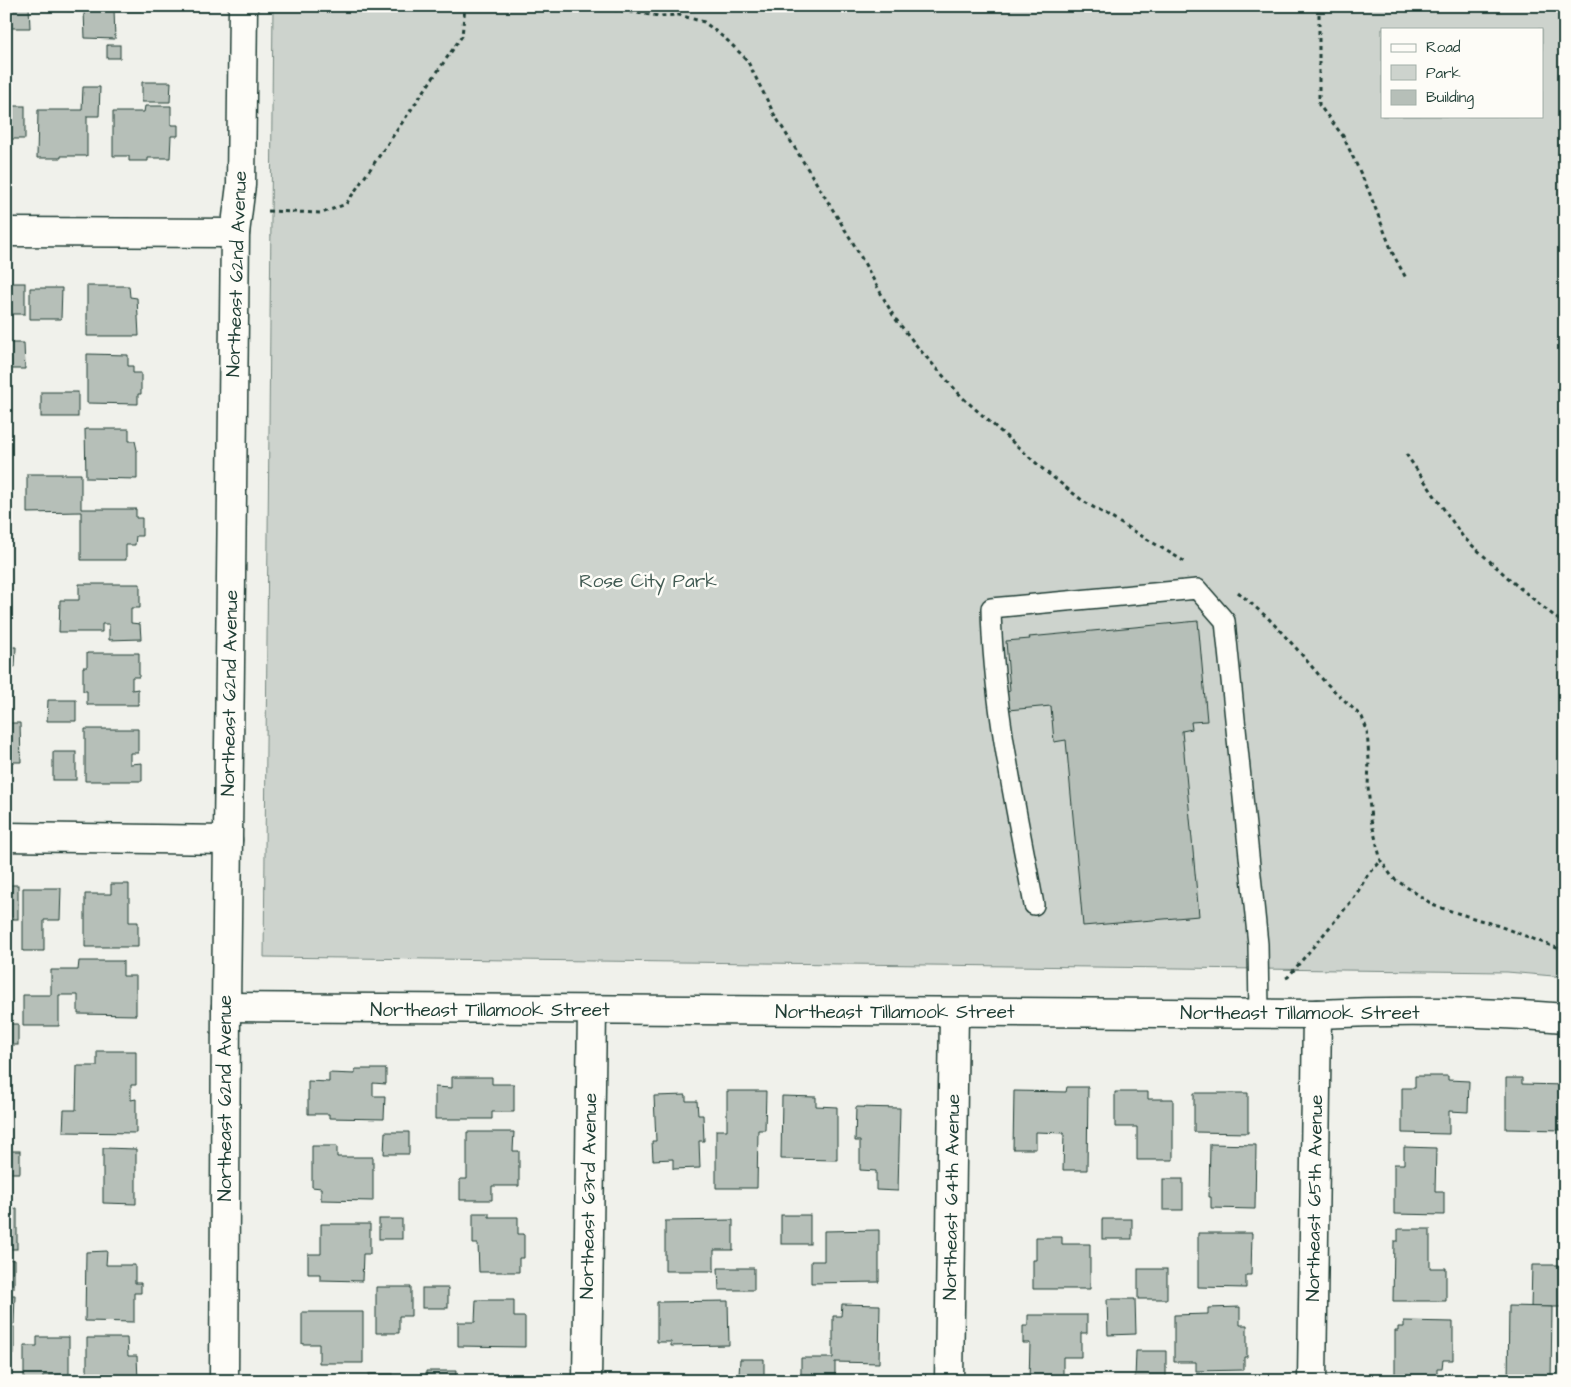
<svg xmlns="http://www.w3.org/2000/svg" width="1571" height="1387" font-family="'Architects Daughter',sans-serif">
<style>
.green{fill:#cdd3cd;stroke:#768880;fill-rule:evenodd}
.building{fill:#b6bfb8;stroke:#1f3d34}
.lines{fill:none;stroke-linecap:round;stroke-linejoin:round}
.lane-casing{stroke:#1f3d34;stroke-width:22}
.street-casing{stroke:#1f3d34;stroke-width:31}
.path{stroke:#1f3d34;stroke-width:3;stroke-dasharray:4 4;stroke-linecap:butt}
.lane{stroke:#fdfcf7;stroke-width:19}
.street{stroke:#fdfcf7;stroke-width:28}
.labels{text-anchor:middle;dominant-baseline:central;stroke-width:5;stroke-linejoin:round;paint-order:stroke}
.street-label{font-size:19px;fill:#1f3d34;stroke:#fdfcf7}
.park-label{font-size:19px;fill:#425b53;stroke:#fdfcf7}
</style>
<rect width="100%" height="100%" fill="#f0f1eb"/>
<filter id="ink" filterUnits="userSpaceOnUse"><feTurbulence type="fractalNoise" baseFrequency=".02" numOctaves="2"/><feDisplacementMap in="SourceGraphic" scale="10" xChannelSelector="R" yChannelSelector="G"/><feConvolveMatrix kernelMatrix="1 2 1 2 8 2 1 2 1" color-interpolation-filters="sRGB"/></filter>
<g filter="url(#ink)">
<path class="green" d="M273,6H1565V977L1507,972L264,957ZM1382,29H1542V116H1382Z"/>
<g class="building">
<polygon points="6,6 29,6 30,28 6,28"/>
<polygon points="67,6 141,6 141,11 125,11 126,9 114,9 115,39 85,38 84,11 67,11"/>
<rect x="107" y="45" width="13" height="13"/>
<polygon points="142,82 171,82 170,102 142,102"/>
<polygon points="83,87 100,87 99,116 87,116 87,156 61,156 61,158 37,158 38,110 82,110"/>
<rect x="6" y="106" width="19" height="33"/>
<polygon points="145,106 171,106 171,125 178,125 178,136 171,136 170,158 148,158 148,161 129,161 129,156 113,156 113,112 144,112"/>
<rect x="6" y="283" width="19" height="31"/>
<polygon points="87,286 129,286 130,297 137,298 139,336 87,336"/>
<polygon points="30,288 62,288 61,319 30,319"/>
<polygon points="6,343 24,343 25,369 6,369"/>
<polygon points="87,354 128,355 128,366 133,366 133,373 141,373 141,394 138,394 138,404 87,403"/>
<rect x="41" y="392" width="37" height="25"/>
<polygon points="85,429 129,429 129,441 135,441 137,450 137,479 86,478"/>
<polygon points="27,474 81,474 81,509 136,509 136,518 142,518 142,536 136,536 135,545 126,545 126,560 81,560 81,512 27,513"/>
<polygon points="79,584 140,584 140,608 131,608 131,623 140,624 141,639 109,640 109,624 102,624 102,632 59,632 60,600 79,600"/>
<polygon points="1198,621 1207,721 1191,722 1192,729 1182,731 1199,916 1083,926 1066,740 1054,742 1051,706 1008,710 1006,692 1010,691 1006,641 1030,639 1029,637"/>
<polygon points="6,647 16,647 15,667 6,667"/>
<polygon points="87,653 139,653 139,677 132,677 132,690 138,689 138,705 87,705 87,691 83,691 83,667 87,667"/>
<polygon points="48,700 76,700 76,721 47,721"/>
<polygon points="6,723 20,723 21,762 6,762"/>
<polygon points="85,729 138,729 138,753 130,753 130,764 142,763 142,781 85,781"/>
<rect x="53" y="752" width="23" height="28"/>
<polygon points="111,884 129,884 129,922 138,922 138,947 85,947 85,894 111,894"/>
<rect x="6" y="885" width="12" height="34"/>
<polygon points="23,888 61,888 60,920 44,920 44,951 23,951"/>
<polygon points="79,961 123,961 123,976 136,976 136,1015 78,1014 78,995 59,995 59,1026 23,1026 23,995 51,995 51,970 78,970"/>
<rect x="6" y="1024" width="12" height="21"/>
<polygon points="97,1051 136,1051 136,1085 131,1085 131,1100 136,1099 136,1133 63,1132 64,1110 76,1110 77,1066 97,1066"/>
<polygon points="355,1069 386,1069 386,1084 373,1083 373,1096 385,1096 384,1119 329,1118 329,1114 308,1114 308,1081 329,1082 329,1073 355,1074"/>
<polygon points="1415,1076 1448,1076 1448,1080 1469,1081 1468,1112 1449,1111 1449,1134 1402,1133 1402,1088 1415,1088"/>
<polygon points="452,1077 492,1077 492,1084 514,1084 514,1112 492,1112 492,1119 435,1119 435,1087 452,1088"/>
<polygon points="1506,1078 1522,1078 1522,1084 1565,1085 1565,1130 1506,1129"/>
<polygon points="1067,1087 1088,1087 1087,1170 1063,1170 1064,1133 1036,1132 1036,1149 1013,1149 1014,1091 1066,1092"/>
<polygon points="727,1091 766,1091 765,1130 758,1130 757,1188 716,1188 716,1130 727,1130"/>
<polygon points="1115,1092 1148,1092 1148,1099 1173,1099 1173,1160 1137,1160 1137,1127 1115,1127"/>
<polygon points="1194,1093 1248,1093 1248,1133 1194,1132"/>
<polygon points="686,1095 686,1101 697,1101 698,1115 703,1115 704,1141 699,1141 700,1168 673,1169 673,1159 653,1160 652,1141 656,1141 654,1096"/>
<polygon points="782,1096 816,1097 816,1106 837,1107 837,1160 781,1159"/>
<polygon points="856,1107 900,1108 898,1191 876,1190 876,1171 860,1170 860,1141 855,1141"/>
<polygon points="385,1132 409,1132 409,1154 384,1154"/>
<polygon points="467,1132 514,1132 513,1151 519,1151 519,1186 492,1186 492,1200 460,1200 460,1179 467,1179"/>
<polygon points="1210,1144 1256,1145 1255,1209 1211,1208 1211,1197 1209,1197"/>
<polygon points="312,1146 337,1146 337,1157 373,1157 373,1201 321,1200 321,1188 312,1187"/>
<polygon points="1404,1147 1436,1148 1435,1192 1444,1192 1444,1215 1394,1214 1394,1164 1404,1164"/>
<polygon points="103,1148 136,1149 136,1204 103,1203"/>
<rect x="6" y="1151" width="14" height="22"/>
<rect x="1163" y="1179" width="20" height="31"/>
<rect x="6" y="1209" width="11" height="40"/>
<polygon points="473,1213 489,1213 489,1217 518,1217 518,1234 524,1234 524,1258 519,1258 519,1272 479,1272 478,1244 473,1244"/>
<rect x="781" y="1215" width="29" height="29"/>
<rect x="379" y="1219" width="23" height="20"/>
<rect x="1102" y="1219" width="30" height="20"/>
<polygon points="733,1220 733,1250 714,1250 714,1271 665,1271 665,1221"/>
<polygon points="321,1224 370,1224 370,1254 363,1254 362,1281 320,1280 320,1274 308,1274 308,1254 321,1254"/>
<polygon points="1398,1229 1430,1229 1430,1268 1446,1268 1446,1301 1393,1301 1394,1241 1398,1241"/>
<polygon points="879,1230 879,1282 811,1283 811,1261 824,1261 824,1231"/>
<polygon points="1198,1233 1252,1233 1251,1275 1246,1275 1246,1288 1198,1287"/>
<polygon points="1036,1237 1062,1237 1062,1244 1090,1244 1090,1289 1033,1289 1033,1260 1036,1260"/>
<polygon points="107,1251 106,1265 135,1265 135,1283 141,1283 141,1293 134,1293 134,1322 85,1321 86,1252"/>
<polygon points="6,1259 14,1260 14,1288 6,1288"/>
<polygon points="1532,1265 1565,1265 1565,1307 1531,1307"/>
<polygon points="718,1268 754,1268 754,1290 719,1290"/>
<rect x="1138" y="1269" width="29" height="30"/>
<polygon points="376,1287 411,1287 411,1316 399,1316 399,1333 376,1333"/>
<rect x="422" y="1288" width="26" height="20"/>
<polygon points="6,1295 15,1295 14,1324 6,1324"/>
<polygon points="1107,1299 1135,1299 1136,1334 1108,1335"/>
<polygon points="476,1300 514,1300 514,1317 525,1317 525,1347 458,1346 458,1322 475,1322"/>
<polygon points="728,1301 729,1345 671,1346 671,1342 657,1342 657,1302"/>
<polygon points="842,1304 880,1305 879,1363 835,1362 835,1378 801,1378 801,1358 833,1358 833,1316 841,1316"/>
<polygon points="1509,1306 1552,1307 1551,1381 1508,1381"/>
<polygon points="1240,1307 1240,1325 1247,1325 1247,1357 1244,1357 1244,1370 1196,1371 1196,1362 1174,1362 1174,1315 1208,1314 1208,1308"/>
<polygon points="302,1312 363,1312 363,1363 319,1363 319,1344 302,1344"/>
<polygon points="1028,1315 1087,1315 1087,1333 1081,1333 1081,1357 1063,1357 1063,1381 1029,1381 1030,1343 1023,1343 1023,1326 1028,1326"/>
<polygon points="1404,1321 1453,1322 1453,1360 1443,1360 1442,1368 1437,1368 1437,1381 1395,1381 1395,1331 1398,1331 1398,1327 1404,1327"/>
<rect x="6" y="1327" width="8" height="27"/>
<polygon points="37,1337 69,1337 69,1376 43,1376 43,1381 24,1381 24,1346 37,1346"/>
<polygon points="87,1338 127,1338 128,1356 137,1356 138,1381 87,1381"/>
<polygon points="1136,1351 1166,1351 1166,1380 1135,1379"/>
<polygon points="740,1359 764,1359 764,1376 739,1375"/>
<polygon points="426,1371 456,1371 455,1381 426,1381"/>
<rect x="369" y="1374" width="24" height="7"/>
</g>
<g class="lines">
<g class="lane-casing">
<path id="lane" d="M1034,905C1016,806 993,708 991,608L1197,589L1225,621L1258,944L1259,1014"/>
</g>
<g class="street-casing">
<g id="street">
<polyline points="6,232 235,233"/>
<polyline points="6,837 228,840"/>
<path d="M226,1007L1317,1014C1399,1010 1482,1011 1565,1018"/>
<polyline points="224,1381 226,1007 235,233 241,185 243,6"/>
<polyline points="587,1381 592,1010"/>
<polyline points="949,1381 954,1013"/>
<polyline points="1312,1381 1317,1014"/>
</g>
</g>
<g class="path">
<polyline points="582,6 660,16 679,15 704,22 728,41 747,60 774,114 852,241 894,317 920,350 963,398 1045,471 1083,501 1187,563"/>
<polyline points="1319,6 1319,105 1343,136 1368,189 1393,254 1406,278"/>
<polyline points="268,211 322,213 346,204 462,36 465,6"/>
<polyline points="1406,454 1463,537 1515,584 1565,625"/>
<polyline points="1238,592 1269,619 1296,648 1324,681 1362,717 1367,730 1369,760 1368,787 1371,820 1381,861 1393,878 1435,906 1499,926 1565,951"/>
<polyline points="1286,978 1288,977 1354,898 1367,876 1381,861"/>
</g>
<use href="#lane" class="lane"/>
<use href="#street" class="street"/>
</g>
</g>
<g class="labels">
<g class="street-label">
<text transform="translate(237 274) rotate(-88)">Northeast 62nd Avenue</text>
<text transform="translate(230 693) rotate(-89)">Northeast 62nd Avenue</text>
<text x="490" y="1010">Northeast Tillamook Street</text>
<text x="895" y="1012">Northeast Tillamook Street</text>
<text x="1300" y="1013">Northeast Tillamook Street</text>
<text transform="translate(225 1098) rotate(-90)">Northeast 62nd Avenue</text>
<text transform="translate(589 1196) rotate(-89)">Northeast 63rd Avenue</text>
<text transform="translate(952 1197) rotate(-89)">Northeast 64th Avenue</text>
<text transform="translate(1315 1198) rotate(-89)">Northeast 65th Avenue</text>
</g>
<g class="park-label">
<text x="648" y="581">Rose City Park</text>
</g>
</g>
<rect width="1571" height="1387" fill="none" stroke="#fdfcf7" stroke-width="25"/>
<rect x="12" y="12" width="1546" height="1362" fill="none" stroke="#1f3d34" stroke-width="2" filter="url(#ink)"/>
<rect x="1381" y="28" width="162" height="90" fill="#fdfcf7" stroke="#a4b0a9"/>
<rect x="1391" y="44" width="25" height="8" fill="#fdfcf7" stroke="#a4b0a9"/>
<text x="1426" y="52" font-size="15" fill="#1f3d34">Road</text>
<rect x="1391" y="65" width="25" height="15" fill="#cdd3cd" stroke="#a4b0a9"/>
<text x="1426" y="78" font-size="15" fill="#1f3d34">Park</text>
<rect x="1391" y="90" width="25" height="15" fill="#b6bfb8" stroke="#a4b0a9"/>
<text x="1426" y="102" font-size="15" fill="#1f3d34">Building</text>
</svg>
